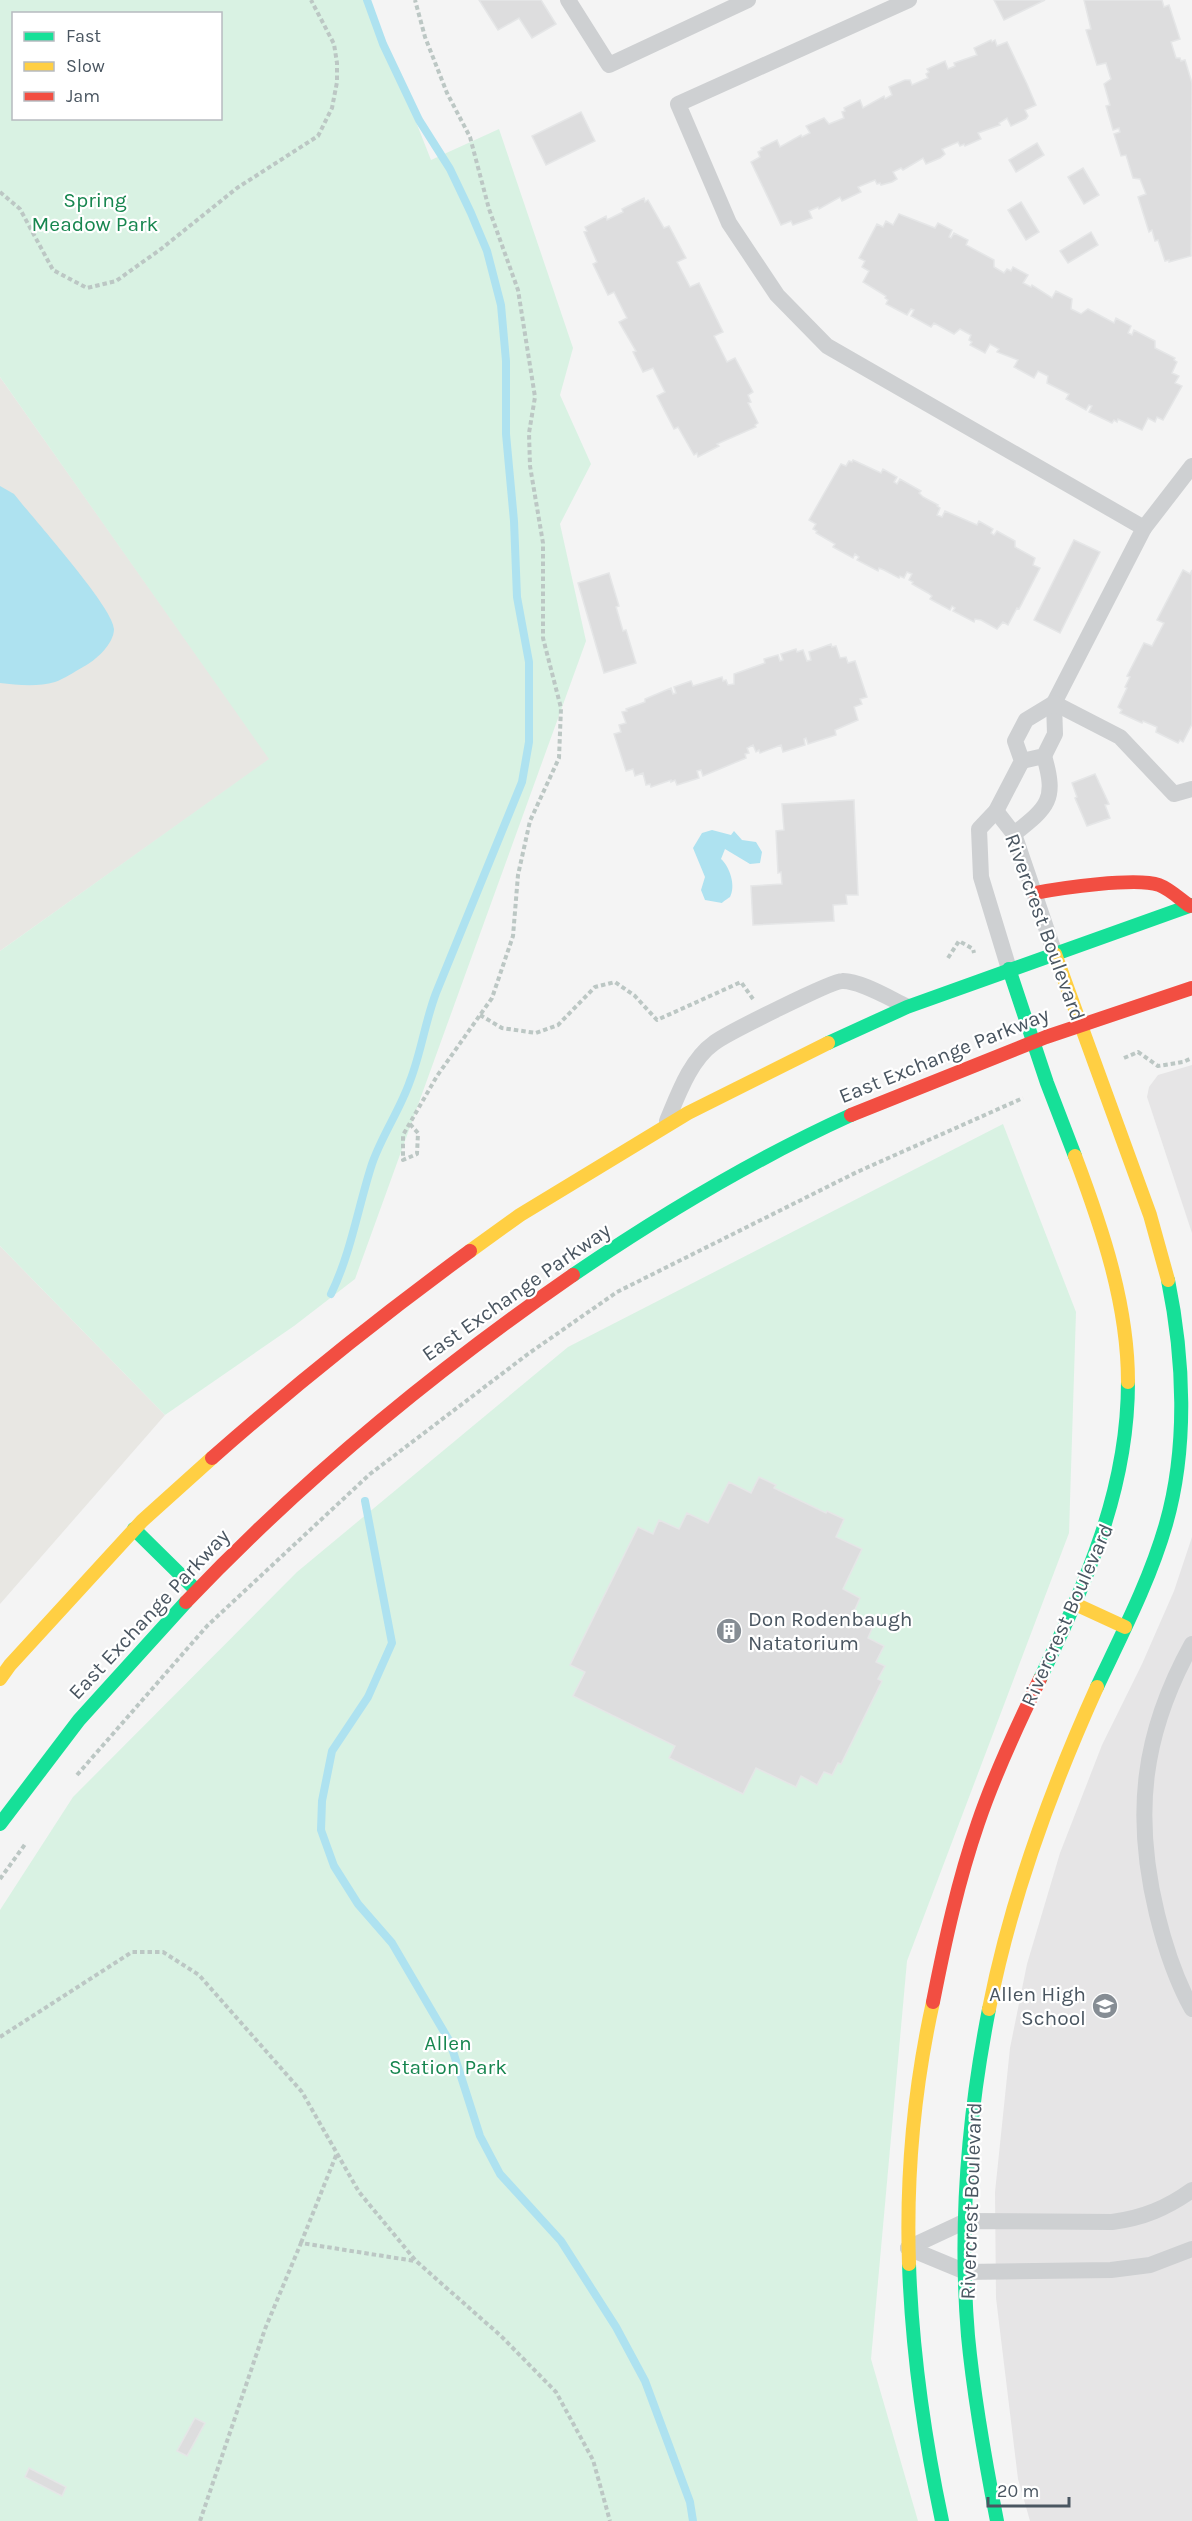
<svg xmlns="http://www.w3.org/2000/svg" width="1192" height="2521" font-family="Karla,sans-serif">
<style>
.commercial{fill:#e8e7e3}
.education{fill:#e6e5e6}
.green{fill:#d9f2e3;fill-rule:evenodd}
.water{fill:#aee2f0}
.lines{fill:none;stroke-linecap:round;stroke-linejoin:round}
.stream{stroke:#aee2f0;stroke-width:8}
.building{fill:#ddddde;stroke:#e5e6e7;stroke-width:1.5}
.path{stroke:#bcc7c4;stroke-width:4;stroke-dasharray:4.5 3;stroke-linecap:butt}
.lane{stroke:#ced0d2;stroke-width:16}
.fast{stroke:#16e098;stroke-width:14}
.slow{stroke:#ffcf43;stroke-width:14}
.jam{stroke:#f24e42;stroke-width:14}
.labels{text-anchor:middle;dominant-baseline:central;stroke-width:4.5;stroke-linejoin:round;paint-order:stroke}
.park-label{font-size:21px;fill:#17864f;stroke:#fff}
.street-label{font-size:21px;fill:#4a5661;stroke:#fff}
.poi-label{font-size:21px;fill:#4a5661;stroke:#fff;text-anchor:start}
</style>
<rect width="100%" height="100%" fill="#f4f4f4"/>
<g class="commercial">
<polygon points="0,377 270,759 0,951"/>
<polygon points="0,1246 165,1415 0,1604"/>
</g>
<g class="education">
<polygon points="1192,1065 1192,1233 1147,1097 1149,1087 1158,1075"/>
<polygon points="1192,1537 1192,2521 1030,2521 1018,2479 996,2298 995,2192 1010,2048 1027,1964 1060,1853 1102,1745 1142,1664 1174,1591"/>
</g>
<g class="green">
<path d="M0,0H368L431,160L499,129L573,348L560,395L591,464L560,524L586,641L355,1279L294,1326L165,1415L0,1246V951L269,759L0,377ZM14,14H220V118H14Z"/>
<polygon points="1003,1124 1076,1312 1069,1533 907,1961 871,2359 918,2521 0,2521 0,1910 73,1797 297,1572 568,1347"/>
</g>
<g class="water">
<path d="M0,486L14,494C31,516 114,608 114,629C114,644 95,661 83,667C74,672 64,679 55,682C38,687 17,685 0,683Z"/>
<path d="M712,830L731,835L734,831L742,840L756,842L762,852L760,863L750,864L725,849L721,859C730,867 736,886 730,897C730,897 722,902 722,903L705,900L701,890L705,877L693,848L702,833Z"/>
</g>
<g class="lines">
<g class="stream">
<path d="M331,1294C351,1253 358,1207 372,1164C382,1135 400,1110 410,1081C421,1053 425,1022 436,993L522,782L529,742V662L517,597L514,521L506,434V361L501,305L487,251L471,213L450,169L419,120L383,44L367,0"/>
<polyline points="365,1501 392,1643 368,1697 332,1751 322,1801 321,1830 334,1866 358,1904 392,1943 450,2042 480,2136 500,2174 561,2241 616,2327 645,2381 690,2502 693,2521"/>
</g>
</g>
<g class="building">
<polygon points="479,0 541,0 556,24 532,38 519,18 498,30"/>
<polygon points="994,0 1045,0 1004,20"/>
<polygon points="1084,0 1162,0 1164,7 1169,5 1180,39 1171,42 1176,58 1180,58 1181,61 1185,60 1192,83 1191,256 1169,262 1169,260 1165,261 1158,240 1155,241 1152,230 1149,232 1138,197 1146,194 1140,179 1133,178 1126,155 1121,156 1114,134 1120,132 1119,128 1113,130 1106,106 1110,105 1104,84 1111,79 1106,63 1097,65 1086,30 1091,29"/>
<polygon points="991,40 992,42 995,40 997,46 1007,42 1027,84 1036,105 1025,110 1028,116 1026,119 1011,126 1007,118 999,123 1000,125 978,133 981,139 965,146 964,144 960,146 958,142 942,149 945,154 940,158 926,164 923,158 903,170 901,168 893,172 897,179 892,182 881,185 880,183 877,184 875,180 858,187 861,192 842,201 840,197 819,209 818,207 809,211 812,218 793,225 791,221 781,225 751,162 760,157 758,152 762,150 761,148 777,140 780,147 801,135 802,137 810,133 806,126 824,118 829,124 844,118 842,112 845,111 844,108 860,100 863,108 884,96 885,99 892,95 889,87 905,80 910,80 912,85 928,78 926,74 929,72 927,69 945,61 948,69 955,66 954,63 977,55 974,48"/>
<polygon points="581,112 595,141 546,165 532,136"/>
<polygon points="1037,143 1044,155 1016,172 1009,160"/>
<polygon points="1083,168 1099,195 1084,204 1068,177"/>
<polygon points="644,198 645,202 648,200 664,228 669,226 686,258 677,262 690,287 699,283 723,332 714,336 727,362 735,358 753,392 748,395 751,402 748,403 758,423 755,425 756,427 717,444 719,446 698,457 697,453 694,455 678,427 674,429 657,396 665,392 653,368 643,372 633,352 636,351 619,322 627,318 614,292 608,295 593,264 597,262 584,232 587,231 585,227 606,216 607,220 623,212 622,209"/>
<polygon points="1021,202 1039,232 1026,240 1008,210"/>
<polygon points="899,214 935,228 938,223 952,230 949,237 951,238 954,233 968,240 966,245 994,260 994,267 1004,273 1007,269 1011,271 1013,267 1028,275 1023,283 1031,287 1032,285 1052,298 1056,291 1072,299 1071,309 1081,314 1088,309 1114,323 1116,318 1131,326 1128,333 1132,335 1134,330 1155,341 1155,348 1175,358 1174,360 1177,362 1172,373 1179,376 1175,383 1182,386 1163,420 1157,417 1155,422 1148,418 1142,430 1118,419 1117,422 1114,420 1112,423 1089,412 1092,406 1089,405 1086,410 1066,399 1069,394 1047,383 1048,376 1038,371 1034,378 1014,367 1018,360 997,352 999,349 990,344 985,353 970,345 972,342 969,340 971,335 960,329 954,334 934,323 931,327 911,316 914,310 911,309 907,315 886,304 888,300 885,298 886,296 863,282 869,271 862,267 865,261 859,258 877,224 883,227 886,221 893,225"/>
<polygon points="1091,232 1098,245 1068,263 1060,251"/>
<polygon points="853,460 881,473 883,469 897,477 894,482 897,484 900,479 921,491 919,493 923,497 938,505 937,506 940,508 937,515 942,517 945,511 977,525 979,521 993,529 991,533 994,535 997,531 1015,541 1015,547 1035,558 1033,565 1040,568 1019,609 1017,608 1008,625 1003,622 997,629 981,620 975,619 974,622 953,611 955,608 952,606 950,610 930,599 932,596 928,593 912,584 913,582 909,580 912,574 907,572 904,578 900,576 899,578 884,570 879,568 878,571 857,560 859,557 855,554 853,558 833,547 835,544 816,533 817,531 813,529 816,524 809,520 818,504 841,464 846,466 849,461 852,462"/>
<polygon points="1074,540 1100,552 1060,633 1034,620"/>
<polygon points="1183,570 1190,574 1192,570 1192,724 1183,742 1180,740 1178,743 1156,732 1157,727 1143,721 1142,723 1120,713 1122,710 1118,707 1127,688 1125,687 1130,677 1127,676 1144,643 1152,646 1164,623 1157,620"/>
<polygon points="609,573 619,606 616,607 623,631 626,630 636,663 604,673 578,583"/>
<polygon points="831,644 832,647 836,646 840,658 846,657 848,663 855,661 867,697 860,699 862,704 854,707 858,720 835,730 836,735 808,744 806,738 804,739 805,745 783,752 781,745 760,753 759,750 756,752 753,745 747,748 749,753 745,754 746,758 703,776 701,770 697,771 699,778 677,785 675,780 671,782 671,780 651,787 650,784 646,785 643,773 635,776 633,769 626,771 614,734 621,732 619,725 626,723 622,712 627,711 626,709 645,702 645,699 671,688 673,694 676,693 674,687 691,681 693,686 722,677 723,681 726,680 728,685 734,684 734,674 765,663 764,659 778,655 780,661 783,660 781,654 796,649 797,652 803,650 807,661 811,660 809,652"/>
<polygon points="1095,774 1109,804 1105,805 1110,818 1087,826 1075,798 1077,797 1072,783"/>
<polygon points="854,800 858,895 846,895 847,904 833,905 834,921 753,925 751,886 782,884 781,872 778,873 776,831 784,830 782,804"/>
<polygon points="759,1477 776,1485 774,1488 826,1513 827,1511 844,1519 836,1537 862,1549 843,1589 860,1598 853,1614 874,1624 868,1638 884,1646 876,1662 885,1666 878,1679 882,1681 841,1764 838,1763 832,1775 824,1772 817,1785 801,1776 796,1787 756,1768 743,1794 669,1758 675,1746 573,1696 585,1672 570,1665 638,1527 653,1534 659,1520 679,1529 687,1513 708,1523 729,1482 751,1493"/>
<polygon points="195,2418 205,2423 187,2456 177,2451"/>
<polygon points="29,2468 66,2487 62,2496 25,2477"/>
</g>
<g class="lines">
<g class="path">
<polyline points="0,192 20,209 53,270 87,288 116,281 161,249 237,188 318,136 332,108 337,82 337,63 334,44 311,0"/>
<polyline points="948,958 959,941 973,949 974,953"/>
<polyline points="480,1015 502,1028 536,1033 558,1025 595,987 615,982 635,996 657,1020 741,982 753,999"/>
<polyline points="1124,1058 1138,1052 1158,1066 1183,1062 1192,1058"/>
<polyline points="410,1124 418,1133 417,1154 403,1160 403,1135 437,1076 492,998 513,936 518,875 530,821 559,758 561,708 543,638 543,543 530,466 529,433 535,397 518,290 489,209 470,137 447,93 425,37 415,0"/>
<polyline points="77,1775 207,1626 370,1474 528,1354 617,1292 857,1172 1023,1098"/>
<polyline points="0,1879 26,1843"/>
<polyline points="0,2037 132,1952 163,1952 199,1975 302,2092 359,2192 416,2261 501,2336 556,2392 593,2460 610,2521"/>
<polyline points="301,2243 337,2153"/>
<polyline points="200,2521 265,2329 301,2243 415,2261"/>
</g>
<g class="lane">
<polyline points="568,0 609,65 748,0"/>
<polyline points="909,0 678,104 729,223 777,295 827,346 1144,528 1054,703 1055,734 1044,756 1022,761"/>
<polyline points="1144,528 1192,466"/>
<polyline points="1054,703 1120,737 1174,794 1192,789"/>
<polyline points="996,811 1014,834 1055,954"/>
<path d="M1014,834C1048,807 1057,800 1044,756"/>
<polyline points="1009,969 981,877 979,829 996,811 1022,761 1015,741 1026,720 1054,703"/>
<path d="M667,1121C678,1095 690,1060 714,1043C725,1034 832,981 842,981C859,980 891,999 906,1006"/>
<path d="M1192,1644C1142,1734 1133,1815 1157,1914C1165,1947 1176,1980 1192,2009"/>
<path d="M908,2248L966,2221L1112,2222C1143,2218 1167,2208 1192,2190"/>
<polyline points="908,2248 966,2272 1111,2270 1150,2265 1192,2249"/>
</g>
<g class="fast">
<polyline points="1009,969 1047,1083 1075,1156"/>
<polyline points="828,1043 907,1007 1192,905"/>
<path d="M573,1275C661,1215 754,1159 851,1115"/>
<polyline points="134,1529 196,1590"/>
<path d="M1040,1679C1086,1582 1128,1491 1128,1382"/>
<path d="M1097,1687C1122,1634 1150,1580 1166,1524C1188,1447 1184,1358 1168,1280"/>
<polyline points="0,1824 79,1720 186,1602"/>
<path d="M989,2009C968,2116 959,2228 968,2336C974,2399 985,2460 997,2521"/>
<path d="M909,2264C912,2351 924,2436 942,2521"/>
</g>
<g class="slow">
<polyline points="1055,954 1150,1215 1168,1280"/>
<path d="M1075,1156C1102,1228 1128,1304 1128,1382"/>
<polyline points="470,1251 520,1215 688,1113 828,1043"/>
<polyline points="1075,1604 1125,1627"/>
<polyline points="0,1679 10,1665 142,1521 212,1458"/>
<path d="M989,2009C1011,1897 1050,1791 1097,1687"/>
<path d="M909,2264C906,2176 914,2088 933,2002"/>
</g>
<g class="jam">
<path d="M1035,893C1061,888 1136,877 1159,885C1170,889 1181,900 1190,906"/>
<polyline points="851,1115 1046,1037 1192,988"/>
<path d="M212,1458C295,1385 381,1316 470,1251"/>
<path d="M186,1602C303,1479 433,1372 573,1275"/>
<path d="M933,2002C945,1941 958,1881 978,1823C995,1773 1017,1726 1040,1679"/>
</g>
</g>
<defs>
<g id="building-disc" transform="scale(1.35)"><circle r="9.5" fill="#868d94" stroke="#fff"/><path d="M-4-6H4V6H1V3H-1V6H-4ZM-2.5-4.3h1.7v1.8h-1.7ZM.8-4.3h1.7v1.8H.8ZM-2.5-1h1.7V.8h-1.7ZM.8-1h1.7V.8H.8Z" fill="#fff"/></g>
<g id="school-disc" transform="scale(1.35)"><circle r="9.5" fill="#868d94" stroke="#fff"/><path d="M0-5L7-2L0 1L-7-2ZM-4 1L0 2.5L4 1V4Q0 6-4 4Z" fill="#fff"/></g>
</defs>
<g fill-rule="evenodd">
<use href="#building-disc" x="729" y="1631"/>
<use href="#school-disc" x="1105" y="2006"/>
</g>
<g class="labels">
<g class="park-label">
<text x="95" y="200">Spring<tspan x="95" dy="24">Meadow Park</tspan></text>
<text x="448" y="2043">Allen<tspan x="448" dy="24">Station Park</tspan></text>
</g>
<g class="street-label">
<text transform="translate(1045 927) rotate(70)">Rivercrest Boulevard</text>
<text transform="translate(944 1055) rotate(-22)">East Exchange Parkway</text>
<text transform="translate(516 1292) rotate(-35)">East Exchange Parkway</text>
<text transform="translate(149 1614) rotate(-47)">East Exchange Parkway</text>
<text transform="translate(1067 1615) rotate(-66)">Rivercrest Boulevard</text>
<text transform="translate(971 2201) rotate(-88)">Rivercrest Boulevard</text>
</g>
<g class="poi-label">
<text x="748" y="1619">Don Rodenbaugh<tspan x="748" dy="24">Natatorium</tspan></text>
<text x="1086" y="1994" text-anchor="end">Allen High<tspan x="1086" dy="24">School</tspan></text>
</g>
</g>
<rect x="12" y="12" width="210" height="108" fill="#ffffff" stroke="#b7bbc0" stroke-width="1.5"/>
<rect x="24" y="32" width="30" height="9" fill="#16e098" stroke="#b7bbc0" stroke-width="1.5"/>
<text x="66" y="42" font-size="18" fill="#4a5661">Fast</text>
<rect x="24" y="62" width="30" height="9" fill="#ffcf43" stroke="#b7bbc0" stroke-width="1.5"/>
<text x="66" y="72" font-size="18" fill="#4a5661">Slow</text>
<rect x="24" y="92" width="30" height="9" fill="#f24e42" stroke="#b7bbc0" stroke-width="1.5"/>
<text x="66" y="102" font-size="18" fill="#4a5661">Jam</text>
<path d="M988 2497v9h81v-9" fill="none" stroke="#4a5661" stroke-width="3"/>
<text x="997" y="2497" font-size="18" fill="#4a5661" stroke="#ffffff" stroke-width="4.5" paint-order="stroke">20 m</text>
</svg>
